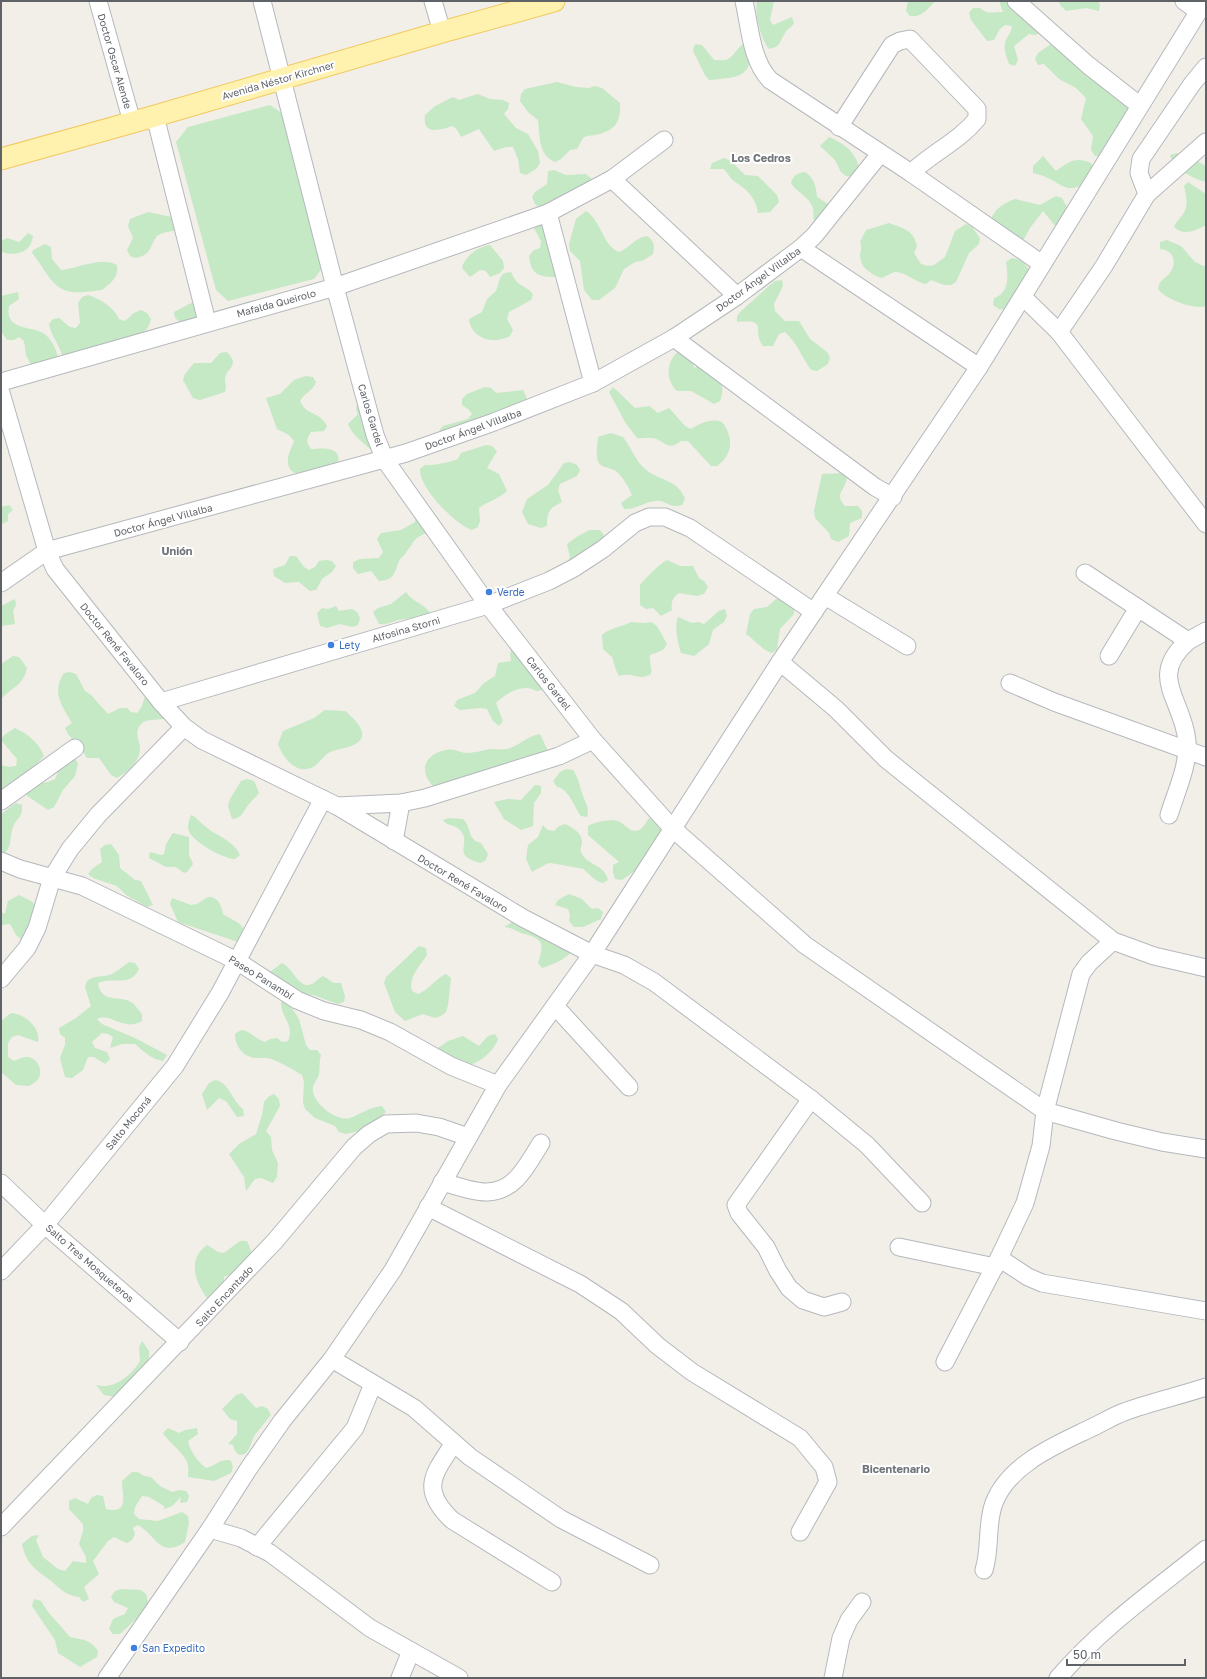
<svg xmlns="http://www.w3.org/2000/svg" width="1207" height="1679" font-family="'Golos Text',sans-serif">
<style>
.green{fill:#c5e8c5}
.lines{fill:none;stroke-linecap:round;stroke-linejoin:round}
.minor-casing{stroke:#b5b8bc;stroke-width:19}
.major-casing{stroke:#f2c960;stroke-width:23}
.minor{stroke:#fff;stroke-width:17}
.major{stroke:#fff2af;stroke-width:21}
.shop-dot{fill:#3f7fe0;stroke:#fff;stroke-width:1.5}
.labels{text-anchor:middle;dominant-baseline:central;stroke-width:4;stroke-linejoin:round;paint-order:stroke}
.street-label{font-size:10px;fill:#5f6368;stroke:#fff}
.shop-label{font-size:10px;fill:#366cbe;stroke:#fff;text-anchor:start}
.neighbourhood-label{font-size:11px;font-weight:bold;fill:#70757a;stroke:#fff}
</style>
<rect width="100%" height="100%" fill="#f1efe8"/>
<g class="green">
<path d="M757,1H774L770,20L773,25L792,17L794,23C792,27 787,29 785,33C779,42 781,47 769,49C761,40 754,13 757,1Z"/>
<path d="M908,1H936C927,8 923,18 910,16L906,11Z"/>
<path d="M999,1H1016L1041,32L1035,35L1029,34L1014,46L1018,60L1015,66L1009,64C1006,55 1002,47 1007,38C1010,33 1011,32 1012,26L1005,25L1000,29L994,40L987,41L971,20L969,13L973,8H980C988,15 993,12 1003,12Z"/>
<polygon points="1058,1 1098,1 1100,4 1099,11 1086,8 1066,11 1061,6"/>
<polygon points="1054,42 1132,105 1102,156 1095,156 1091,150 1093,136 1081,119 1086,98 1076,88 1059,79 1044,64 1038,65 1035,59 1038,53"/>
<path d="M695,44L702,45L714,60C734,62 730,55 743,44L749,46C756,78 734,78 709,80L705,75L693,51Z"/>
<path d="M557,82L576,87L589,88L595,86L602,88L620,103C621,121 616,131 595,135C590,136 587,135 583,138L577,149L570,150L561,159L555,162C538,155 540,136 538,120L528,112L520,101L521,94L525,89Z"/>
<path d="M478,94L490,99L503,100L509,103L508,109L504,114L516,128L528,134L538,151L540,163L536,169L526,175L520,173L518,159L513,147H506L494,151L479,129L461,137L458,131L453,126C440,130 422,136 425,115L435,106L453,97L459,100Z"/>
<polygon points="270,105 283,114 323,267 314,279 228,301 216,290 176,142 188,127"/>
<path d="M829,137C844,144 854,150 859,167L853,177L846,176L841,172L835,160L820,146Z"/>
<path d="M1177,153L1192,158L1206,166V182C1193,179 1174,169 1170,155Z"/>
<path d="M1043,156L1056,171C1068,162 1076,156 1091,163L1097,175C1062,202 1066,180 1033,173V166Z"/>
<path d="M724,158L731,161L745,175L758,176L777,195L779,202L770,212L758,213C756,199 748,190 737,183C732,181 728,174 724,169H710L712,163Z"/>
<polygon points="554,170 566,175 586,174 591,178 593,185 540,208 535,204 532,197 535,192 547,184 548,171"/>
<path d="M805,172C814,178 816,186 817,197L828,204L830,211L821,219L814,221C813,216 814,212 813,208C810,197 796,192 791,183C793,176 797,173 805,172Z"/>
<path d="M1188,182L1206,194V225C1196,231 1183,236 1174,227C1176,221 1180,219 1183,214C1189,206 1186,196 1184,186Z"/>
<path d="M1056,196L1062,198L1068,209L1062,226L1056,227L1043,211L1030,228L1024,239L1017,241L991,220C994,209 1004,203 1015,199L1040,205Z"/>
<path d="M586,211C601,220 602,245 619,252C630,248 634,238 647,236C654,241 655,245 653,254L642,261L635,262L624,269L615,288L599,300H592L584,290L580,261L570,251L569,244L576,219Z"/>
<path d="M148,212L181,219L182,229C176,231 161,232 157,236C149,246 153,254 136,258L130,256L127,250L133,238L128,226L130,219Z"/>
<path d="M538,223H545L551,245L548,250L554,254L559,272L555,277C538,277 531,274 529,256L534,250L540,248L541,241L534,228Z"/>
<path d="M889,223C902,228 914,230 917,246L914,253L921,264L928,266L934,265L945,257L955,231L966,224L972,227L980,238L979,244L969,253L956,282L951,285H944L931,280L926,284C916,283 905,271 895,272C891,273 886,276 882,278C872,275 860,268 860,255C861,250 862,248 860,242L866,230Z"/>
<path d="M28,233L33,236C32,240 31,245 28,248C22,254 8,256 1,251V241L7,238L19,242Z"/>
<path d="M1167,240L1181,246L1195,262L1206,267V306C1194,310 1165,299 1158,289C1159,287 1158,285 1160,283C1162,279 1167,277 1169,274C1178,263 1174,250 1160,249V242Z"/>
<path d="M45,244L51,247L52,259L61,270C78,269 100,256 117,265C119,277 111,283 102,290C91,291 77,294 67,291C51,287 42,264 32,253L33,250Z"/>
<path d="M490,245L503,261L504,268L500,273L490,277L486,271L480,270L470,277L462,268C464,257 479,246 490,245Z"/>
<path d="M1012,258C1022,259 1025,264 1031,272L1005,310L999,309L993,305L994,298C1010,293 1008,275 1006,262Z"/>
<path d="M511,272C517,287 524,284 533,294L531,300L509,312L507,319L513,330L510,336C494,345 471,339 469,319L482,312L487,299L496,291L500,278L504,273Z"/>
<path d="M782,280L783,286L774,304L775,311L785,321H799L810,339L827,352L830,357L828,364L817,371L811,370C801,356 798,344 785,332L779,334L773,346H763C751,330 770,319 737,322V316L741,311L770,285L775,281Z"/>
<path d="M18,292L19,299L9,306C5,329 27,326 41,332C51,336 59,353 58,363L32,367L26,355L24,341L19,337L14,340H7L1,331V296Z"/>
<path d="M88,295C99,298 115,308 119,319L125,321L134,313L141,310L147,313L151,319C150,323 149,326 146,330C132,343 83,353 63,359C61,346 51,337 49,324L53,319L59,318L70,327L76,328L80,323L78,303L82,297Z"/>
<polygon points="193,295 204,316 180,322 175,318 174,312 193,302"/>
<path d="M680,350L686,351L693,362L694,368L706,362C718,374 727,384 720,401L714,404L691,391H677C665,380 666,360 680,350Z"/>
<path d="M227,352C241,367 226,367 225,379C225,384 227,386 225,392L200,400L193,398L183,380L185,374L194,363H211L220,353Z"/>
<path d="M306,376L313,377L316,382C313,391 304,393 300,401C306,416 320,411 327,426L324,431L311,432C306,439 306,442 311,449C323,448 342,446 338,464C326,468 289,485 288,462C287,456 292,447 294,441L289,435L277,429L266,398L280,394L294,380Z"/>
<polygon points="485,387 491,388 496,393 523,390 526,396 527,402 443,436 439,431 443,426 468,419 472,414 468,409 462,405 462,399 467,394"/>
<path d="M613,387L635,408L649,406L658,413L669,408L685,426L691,429C701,423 711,418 722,422C734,437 733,455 717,466H711L688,441H681C666,453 664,438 651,438C646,437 642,439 637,438L625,422L609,392Z"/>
<path d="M358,402L375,454C366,444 352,436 348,424L358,414L356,409Z"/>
<path d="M611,433L623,437C631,447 635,460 644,468C658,481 678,479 685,499L682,505C668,509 666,499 655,501C644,502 635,510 624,509L621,503L632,495C629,487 622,476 616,471C608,466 598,469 597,457C596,451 598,443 598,437Z"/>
<path d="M486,445L492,446L497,451L487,468L499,474L507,491C499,499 488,501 479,508L480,521L478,527L472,530C455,524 419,488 420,469L425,465C437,465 446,463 458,459L461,453Z"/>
<path d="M570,462L577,465L580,470L577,476L560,484L558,490L562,502C549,508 547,512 547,526L541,528L528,524L522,512L527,499L548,485L564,463Z"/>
<path d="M842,473L847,477C846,490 833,494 845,506H858L862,511V518L850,523L849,536L838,542L831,539L829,533L815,518L814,511L822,474Z"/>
<polygon points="9,505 13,510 8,514 8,521 2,524 1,507"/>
<path d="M416,515L427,533C413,538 415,541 407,551C405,555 401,557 399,561C394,573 395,580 379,581L371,571L358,574L353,568V562L360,559L379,558L383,552L377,539L381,533L401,530L415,522Z"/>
<polygon points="590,530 600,530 604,535 604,548 567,563 570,557 567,544 578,536"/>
<polygon points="290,556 296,556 304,567 309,570 315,567 319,561 326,560 332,561 336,566 332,572 322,579 316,590 310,591 299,582 285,583 274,576 273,569 285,565"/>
<path d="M667,560L680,566H693L699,578L704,581L708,587L704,594L697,596L679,593C672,598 671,602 672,610L661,616L653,608L646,609L640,605V585C646,578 659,564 667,560Z"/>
<path d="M406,592C412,602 424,603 430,613C419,620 410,617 398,620C391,622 387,625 379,624L373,612L378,608L391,604Z"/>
<polygon points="15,599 16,605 13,611 15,624 1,626 1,606"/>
<path d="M776,599H783L794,607V614L780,629L777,649L772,653C762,650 755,640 746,634L750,614L754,609L767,607Z"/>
<polygon points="336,606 339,611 352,609 357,612 360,618 358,625 352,627 340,624 327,628 320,626 317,613 322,608 328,609"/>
<path d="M725,609L727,616L724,622L713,630L709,644L694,656L681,653C678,644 674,626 678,617L692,623L698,622L704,624L719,611Z"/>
<path d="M631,622L644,623L651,622L657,626L667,644L663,650L650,655C649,662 652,667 651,674C639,682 634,671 619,676L616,670L612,657L603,649L602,635C609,628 622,627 631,622Z"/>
<path d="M512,647L545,685L542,690L536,691C524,683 505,693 496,703L503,721L499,726L493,721L487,709L480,708L460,710L454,706L457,700L475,693L484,683L495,676L498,663L511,661L510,654Z"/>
<path d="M13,656L19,657L27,668C24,685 11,688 1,699V664Z"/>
<path d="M70,672L76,674L85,691L91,695L108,714L120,708H127L131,712L137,713C144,706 143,698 148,689L167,718C159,721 149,718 142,723C132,733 141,741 140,750C139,763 127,772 117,778L111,775L99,758H87L83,752L84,745L79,740L72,739L68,734L65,728L72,723C62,706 51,692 64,673Z"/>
<path d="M325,710L345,711C356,720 374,737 351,746C344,749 337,749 330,752C324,755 322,760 317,764C300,779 283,759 278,744L283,731L314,718Z"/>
<path d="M15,728C28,734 39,743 44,756C33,767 18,791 1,790V765L9,767L16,766L17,759L1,740L4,735Z"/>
<path d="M540,734L548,751L434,787C418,772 424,754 446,750C454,748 460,753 467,753C475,753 483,750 491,749C496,749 502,750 507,749C519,746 527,736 540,734Z"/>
<path d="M75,758L78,764L75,776L63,790L54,807L48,810L26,795C36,777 40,787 55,779L60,767Z"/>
<path d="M566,769L573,770C580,781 578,782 582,793C585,803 590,806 587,817L581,816C573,805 569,789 557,787L553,781L560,772Z"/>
<path d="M247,779L254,781L259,793C256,797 253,799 250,803C243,810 244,818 232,819L228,806L230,799L241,781Z"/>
<polygon points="535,785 541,786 541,793 534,803 533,826 521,830 504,819 494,802 508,799 521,800"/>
<path d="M16,803L22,805C23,818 17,817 13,827C9,838 13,849 1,855V814Z"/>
<path d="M191,815C198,818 200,823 206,827C218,837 232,839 240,855L235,859C224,859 195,843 190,833C186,827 189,821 191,815Z"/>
<path d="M650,817L656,819L662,830L637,869L622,880L615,879L613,872V865L619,862L588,835V826C596,822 612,818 620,822C627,826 633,836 642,828C645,825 647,820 650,817Z"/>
<path d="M449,818L463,819L467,824L471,836L475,841L481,843L488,854L486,860L481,863C449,855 474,844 459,829C453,824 447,826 443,820Z"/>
<path d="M565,824C572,827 582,833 582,842C582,846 579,849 582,854C589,866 605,865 608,880L603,883C594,881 590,874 583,869C581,868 551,863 549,863C544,865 537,869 532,872L526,859L528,845L538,837L543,825L548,830L554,831L559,826Z"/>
<polygon points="173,833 189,837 189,855 193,864 187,872 184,873 176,867 166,867 149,858 150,852 161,855 164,854 166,844"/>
<polygon points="111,844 119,855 120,868 135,880 141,881 153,905 147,907 126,895 117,886 93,878 88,874 92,869 102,862 100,849 105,845"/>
<polygon points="569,894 582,899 592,909 598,908 603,912 601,919 583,927 574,927 569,921 570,915 568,909 555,905 558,900"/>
<polygon points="19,895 31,901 42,911 22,940 16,935 10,924 1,925 1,912 5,914 8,901"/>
<path d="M208,897C218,897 221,904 223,914C232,921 242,921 246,934L238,942L178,922L170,904L172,898L191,905L197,904Z"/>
<path d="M515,920L575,948C567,959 554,964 542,968L538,963C544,945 544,939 525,934C516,932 515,928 504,927Z"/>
<path d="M419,946L426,948L427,955C420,966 408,977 412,991L418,994C430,989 435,979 446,974L451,978L448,1005L446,1012L441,1016L435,1018L423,1014L405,1021L395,1012L384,983L386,977Z"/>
<path d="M129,962L135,963L139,969C130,988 113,976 98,983C101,1004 119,995 131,1002C135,1004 139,1011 142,1014V1021C124,1032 111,1012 97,1019L102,1024L135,1038L167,1055L163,1061C151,1059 144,1052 135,1044H122L110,1048L113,1037L108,1034L102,1033L92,1042L95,1048L107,1052L110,1059L105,1064L94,1057H88L83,1070L72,1078L65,1077L60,1058L65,1045V1038L60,1034L59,1028L76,1018L91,1006L85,987L87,981C97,974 103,978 112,974C118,971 123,966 129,962Z"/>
<path d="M282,963C294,969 299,990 312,984C316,982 319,978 323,976L334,983H341L345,996L344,1002L338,1004L313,995L299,993L281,983L270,972Z"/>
<path d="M281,1002H288L299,1019L306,1045L310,1050H317L321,1055C319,1061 320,1068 319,1074C318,1080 312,1084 313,1091C314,1104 337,1122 350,1118C361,1114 369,1107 382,1106L386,1112L367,1129L346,1134L339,1132L335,1126L315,1118L305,1109L303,1103L304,1082L302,1075C292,1069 282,1063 271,1059C265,1057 261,1058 256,1058C243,1057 235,1046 235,1034L241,1030C251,1031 255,1039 265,1042L270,1039L277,1038L282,1042L288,1041C295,1024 281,1019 281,1002Z"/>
<path d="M11,1013C25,1014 41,1028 38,1042L18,1035L12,1037L8,1043V1057L14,1061C17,1060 22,1057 26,1057C37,1057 43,1069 39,1078C36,1082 32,1084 29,1086L16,1085L1,1072V1021Z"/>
<path d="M495,1034L498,1039C492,1055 479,1061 465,1068L440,1055L438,1048L448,1041L463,1036L479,1046L488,1036Z"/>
<path d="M215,1080C229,1082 232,1101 243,1109L244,1116L237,1117L226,1101L219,1098L207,1110L202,1094L209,1083Z"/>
<polygon points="274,1094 279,1099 280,1106 266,1131 271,1137 272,1150 278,1163 277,1177 273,1183 261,1178 255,1179 246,1191 244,1177 229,1154 239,1144 256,1134 262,1115 264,1102 268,1097"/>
<path d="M240,1241H247L252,1253L237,1272L224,1277V1290L220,1295L207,1298C195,1282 187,1259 207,1245L218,1252L224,1253Z"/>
<path d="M142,1341L149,1351V1358L139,1381L117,1397L104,1395L96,1385C114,1390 131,1376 140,1361L139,1347Z"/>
<polygon points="242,1393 256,1408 262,1406 268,1409 271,1415 254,1436 249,1449 245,1454 239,1455 235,1451 233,1445 228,1444 237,1434 237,1421 230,1419 222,1409 236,1395"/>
<path d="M168,1428L179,1433L185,1430L197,1428L198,1434L188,1441C190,1451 197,1461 206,1468C216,1466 222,1457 231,1461L233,1467L231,1473L214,1481L188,1477C188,1473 189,1469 188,1465C186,1454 168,1442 163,1433Z"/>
<path d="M132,1472H138L144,1476L151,1477L160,1486L172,1492L179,1490L186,1491L189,1496L187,1502L180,1503L181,1497L172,1506L164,1509V1506L149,1497L142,1496L135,1507L134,1514L139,1519L158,1521L182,1512L188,1516L189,1523L185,1542C160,1559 156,1535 138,1525L133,1528L135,1534L132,1540L127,1543L114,1537L108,1541L93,1561L99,1574L84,1587L89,1599L83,1602L79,1597C64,1595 61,1589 50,1580C36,1570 26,1564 22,1544L32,1536L39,1535L36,1540L43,1557L58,1569L65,1571L73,1561L86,1563V1557L79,1544L83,1531V1524L69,1509V1501L75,1498L88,1504L91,1498L97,1495L103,1496L106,1509C130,1515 122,1494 122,1481Z"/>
<polygon points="122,1589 141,1590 146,1594 149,1607 120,1634 113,1634 109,1629 113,1619 125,1614 128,1608 114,1602 111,1597 115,1591"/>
<path d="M34,1599L41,1601L48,1612L70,1637C83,1640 90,1639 98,1651L97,1657L80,1667L58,1653L55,1640L32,1606Z"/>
</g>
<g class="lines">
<g class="minor-casing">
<g id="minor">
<polyline points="98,1 132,122"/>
<polyline points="262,1 335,287 375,435 385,460 488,605 593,740 672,828 805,945 1045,1111 1116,1131 1162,1142 1206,1149"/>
<polyline points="433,1 442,32"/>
<path d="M744,1C750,27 751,60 770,80L911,173L1042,264"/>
<polyline points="1016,1 1088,65 1139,105"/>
<polyline points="1184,1 1198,11"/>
<polyline points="155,116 207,322"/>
<path d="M839,127L892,45L900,41L910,39L977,109V119C959,141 932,153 911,173"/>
<polyline points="612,179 737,296"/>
<polyline points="1147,194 1206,142"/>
<polyline points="548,213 593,383"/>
<polyline points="801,248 979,367"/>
<polyline points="1023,297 1059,332 1206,524"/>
<polyline points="1059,332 1104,266 1147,194 1139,173 1141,159 1192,84 1206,67"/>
<polyline points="674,338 875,487 893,497"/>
<polyline points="1,382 335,287 548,213 612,179 664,140"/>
<polyline points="1,393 47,551 55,569 161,702 184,727 202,740 337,806 523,918 592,954 624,965 654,982 811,1099 867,1145 922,1203"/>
<polyline points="1085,573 1188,641 1206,631"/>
<polyline points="1,583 47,551 406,453 494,422 593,383 674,338 737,296 801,248 814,236 880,154"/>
<polyline points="825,596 907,646"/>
<polyline points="1109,656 1138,608"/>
<polyline points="780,662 836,709 886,759 1113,941 1154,956 1206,968"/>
<polyline points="1010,683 1054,702 1206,757"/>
<polyline points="161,702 488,605 549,581 574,568 603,549 635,523 649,517 665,517 690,528 814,612"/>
<polyline points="1,801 75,748"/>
<polyline points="337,806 401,803 425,798 559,756 593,740"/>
<path d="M1169,815C1176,792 1189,765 1187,741C1183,699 1147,677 1188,641"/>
<polyline points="394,841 401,803"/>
<polyline points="1,861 20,869 82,886 237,961 297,1000 324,1011 361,1020 390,1032 451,1066 498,1085"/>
<polyline points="1,979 27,948 37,928 52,878 70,849 98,815 184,727"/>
<polyline points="555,1006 629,1087"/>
<polyline points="811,1099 736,1205 739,1213 766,1247 778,1271 789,1288 803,1300 824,1307 842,1302"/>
<path d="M442,1182C454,1185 475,1193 487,1192C516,1191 527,1165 541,1143"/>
<polyline points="1,1183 45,1225 180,1342"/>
<polyline points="428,1207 580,1284 621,1311 658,1346 692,1372 800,1438 824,1467 828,1482 800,1532"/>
<polyline points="899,1247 995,1267"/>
<polyline points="999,1258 1028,1277 1042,1283 1206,1311"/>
<polyline points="1,1271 45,1225 175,1066 220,993 323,799"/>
<polyline points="332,1359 414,1408 470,1457 561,1519 650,1565"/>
<polyline points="945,1362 999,1258 1025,1203 1041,1146 1045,1111 1081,974 1089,963 1113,941"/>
<path d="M454,1443C433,1475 420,1489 452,1520L552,1582"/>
<polyline points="1,1527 275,1241 354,1147 369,1134 386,1124 416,1123 439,1127 468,1137"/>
<polyline points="210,1529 241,1538 270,1553 370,1628 459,1678"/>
<polyline points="257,1547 355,1428 373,1384"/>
<path d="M984,1570C991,1548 986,1524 994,1503C1009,1464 1056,1445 1091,1428C1102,1423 1113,1416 1124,1412C1151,1402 1179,1396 1206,1387"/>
<polyline points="107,1678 210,1529 249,1468 282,1421 332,1359 393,1270 498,1085 592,954 780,662 979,367 1205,1"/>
<polyline points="400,1678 411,1651"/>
<polyline points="833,1678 841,1638 849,1620 862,1602"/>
<path d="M1058,1678C1101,1628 1155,1590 1206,1549"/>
</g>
</g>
<g class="major-casing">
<polyline id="major" points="1,159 155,116 442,32 554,1"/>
</g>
<use href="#minor" class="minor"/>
<use href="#major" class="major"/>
</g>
<g class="shop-dot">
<circle cx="489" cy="592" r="4"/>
<circle cx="331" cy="645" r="4"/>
<circle cx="134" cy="1648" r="4"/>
</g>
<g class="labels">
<g class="street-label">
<text transform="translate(115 61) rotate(74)">Doctor Oscar Alende</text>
<text transform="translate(278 80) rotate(-16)">Avenida Néstor Kirchner</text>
<text transform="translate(758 279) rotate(-36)">Doctor Ángel Villalba</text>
<text transform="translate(276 303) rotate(-15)">Mafalda Queirolo</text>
<text transform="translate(371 415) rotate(73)">Carlos Gardel</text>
<text transform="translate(473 429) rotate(-20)">Doctor Ángel Villalba</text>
<text transform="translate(163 520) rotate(-15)">Doctor Ángel Villalba</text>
<text transform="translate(406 629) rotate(-16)">Alfosina Storni</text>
<text transform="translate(115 644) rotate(51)">Doctor René Favaloro</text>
<text transform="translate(549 683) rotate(52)">Carlos Gardel</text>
<text transform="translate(463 883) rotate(31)">Doctor René Favaloro</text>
<text transform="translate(261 977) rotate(32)">Paseo Panambí</text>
<text transform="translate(128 1123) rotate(-51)">Salto Moconá</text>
<text transform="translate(90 1263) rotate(41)">Salto Tres Mosqueteros</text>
<text transform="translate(224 1296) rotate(-47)">Salto Encantado</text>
</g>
<g class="shop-label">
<text x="497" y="592">Verde</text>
<text x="339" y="645">Lety</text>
<text x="142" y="1648">San Expedito</text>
</g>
<g class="neighbourhood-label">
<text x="761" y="157">Los Cedros</text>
<text x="177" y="550">Unión</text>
<text x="896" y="1468">Bicentenario</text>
</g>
</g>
<rect width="1207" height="1679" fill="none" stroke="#5f6368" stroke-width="4"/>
<path d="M1067 1659v6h118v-6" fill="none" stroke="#5f6368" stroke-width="2"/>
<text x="1073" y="1659" font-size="12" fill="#5f6368" stroke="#ffffff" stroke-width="3" paint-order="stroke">50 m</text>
</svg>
